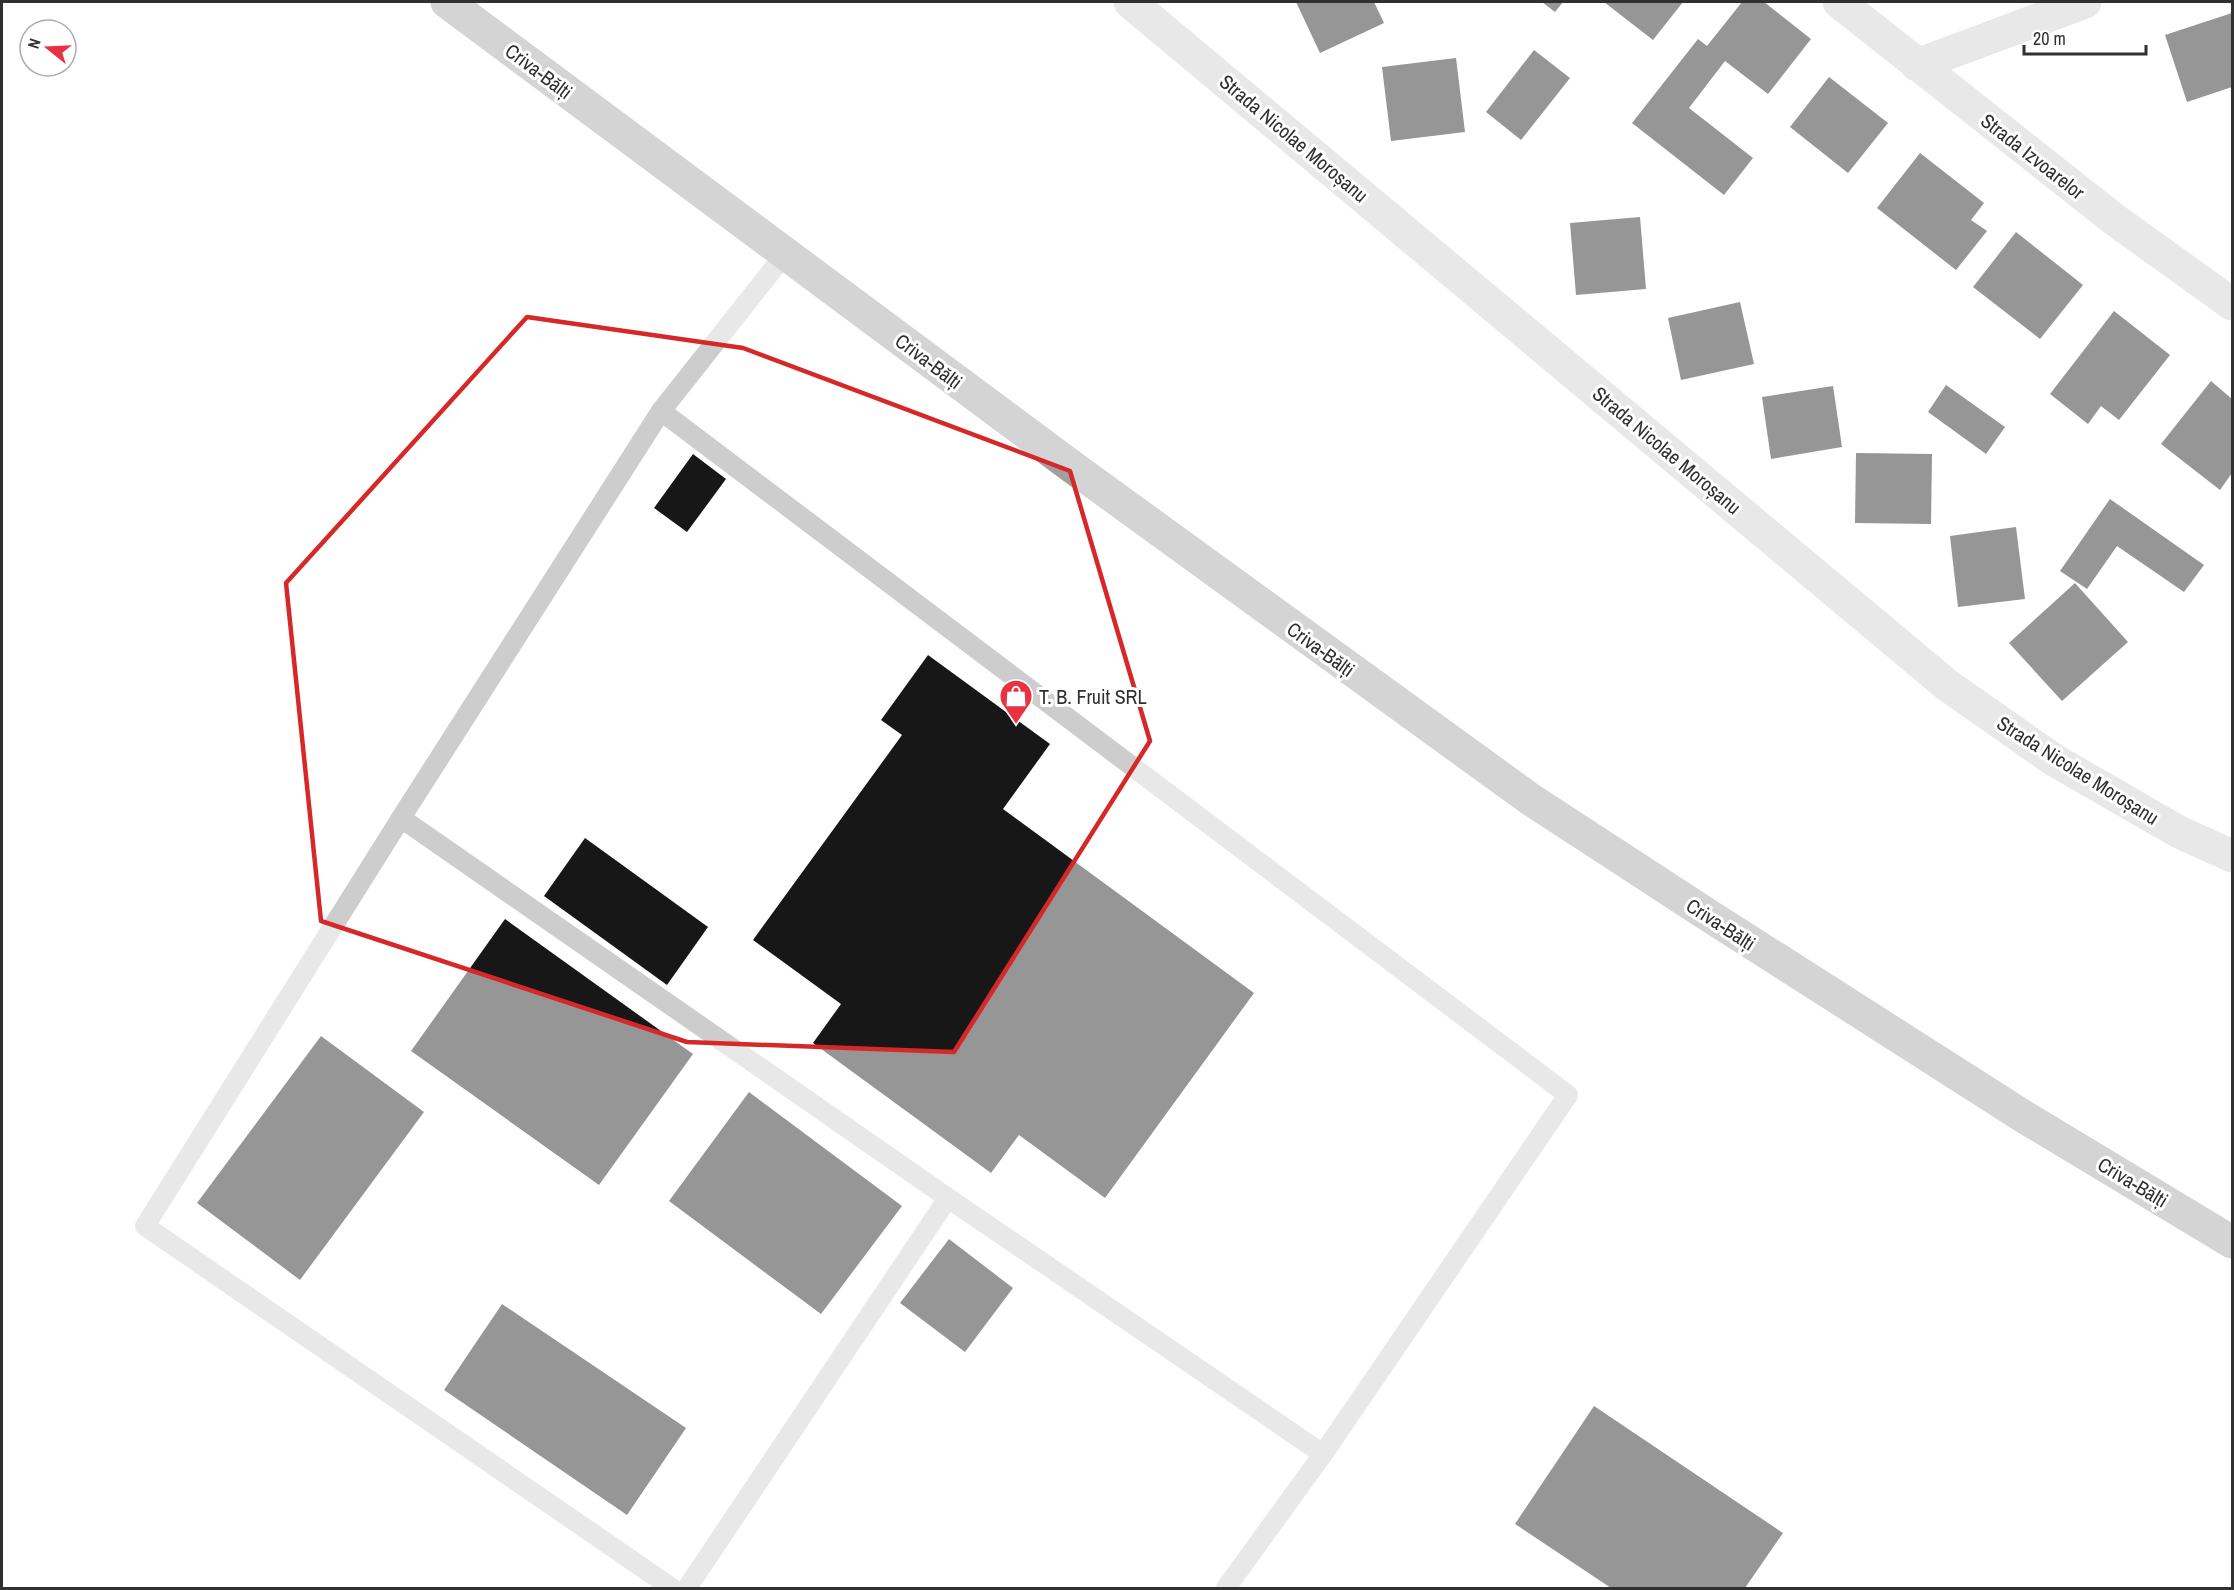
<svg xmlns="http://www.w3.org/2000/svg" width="2234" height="1590" font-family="'Archivo Narrow',sans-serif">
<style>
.building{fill:#171717}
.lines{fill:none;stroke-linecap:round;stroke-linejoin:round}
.service{stroke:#cdcdcd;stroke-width:20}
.minor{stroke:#cdcdcd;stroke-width:33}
.trunk{stroke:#a0a0a0;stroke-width:33}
.marked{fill:none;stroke:#d62828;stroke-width:4.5;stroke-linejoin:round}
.labels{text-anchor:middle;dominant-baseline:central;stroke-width:6;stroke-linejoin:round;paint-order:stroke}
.street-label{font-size:20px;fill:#303030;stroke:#fff}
.poi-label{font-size:20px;fill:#303030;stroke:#fff;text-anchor:start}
</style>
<rect width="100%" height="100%" fill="#fff"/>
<g class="building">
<polygon points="1296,2 1374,2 1384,23 1320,53"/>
<polygon points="1542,2 1563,2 1555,12"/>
<polygon points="1604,2 1683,2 1653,40"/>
<polygon points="1742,2 1764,2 1811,39 1768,94 1725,61 1689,108 1753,158 1724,195 1632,123 1698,39 1707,46"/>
<polygon points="2232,13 2232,87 2187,102 2165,35"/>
<polygon points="1534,50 1570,78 1521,140 1486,112"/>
<polygon points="1456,58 1465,132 1391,141 1382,67"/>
<polygon points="1829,77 1888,123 1848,173 1790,127"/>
<polygon points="1920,153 1984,203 1971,220 1987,231 1956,270 1877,208"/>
<polygon points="1640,217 1646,289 1576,295 1570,223"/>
<polygon points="2016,232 2083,285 2040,339 1973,287"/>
<polygon points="1740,302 1754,364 1681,380 1668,318"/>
<polygon points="2114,311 2170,355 2119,420 2101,406 2088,424 2050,394"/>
<polygon points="2211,381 2232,399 2232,473 2220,490 2161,444"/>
<polygon points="1946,385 2005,427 1986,454 1928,412"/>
<polygon points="1833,386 1842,447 1771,459 1762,397"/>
<polygon points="1856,453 1932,454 1931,524 1855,523"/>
<polygon points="693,454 726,479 687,532 654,508"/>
<polygon points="2110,499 2204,565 2184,592 2117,546 2087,589 2060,571"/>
<polygon points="2016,527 2025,599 1958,607 1950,536"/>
<polygon points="2075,583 2128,642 2062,701 2009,643"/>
<polygon points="928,655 1050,744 1003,809 1254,993 1105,1198 1019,1135 991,1173 813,1043 841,1004 753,940 902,735 881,720"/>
<polygon points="585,838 708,927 667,985 544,896"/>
<polygon points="505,919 693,1054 599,1185 411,1051"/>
<polygon points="321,1036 424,1112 300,1280 197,1203"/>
<polygon points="749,1092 902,1206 821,1314 669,1201"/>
<polygon points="949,1239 1013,1288 965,1352 900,1303"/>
<polygon points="502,1304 686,1428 627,1515 444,1390"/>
<polygon points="1594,1406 1783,1533 1745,1588 1611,1588 1515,1524"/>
</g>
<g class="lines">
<g class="service">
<polyline points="661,411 1568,1095 1323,1454 1226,1588"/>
<polyline points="401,818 948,1198 1323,1454"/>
<polyline points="672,1588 145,1226 401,818 661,411 785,254"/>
<polyline points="687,1588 948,1198"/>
</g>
<g class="minor">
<polyline points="1130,2 1947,685 2054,760 2179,832 2232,856"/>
<polyline points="1839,2 2115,220 2232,304"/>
<polyline points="1917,65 2085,2"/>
</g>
<polyline class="trunk" points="447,2 1071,466 1530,799 1708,915 2026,1118 2232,1242"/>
</g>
<path d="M0 0H2234V1590H0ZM527,317L743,348L1070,471L1150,741L954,1052L687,1042L321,921L286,583Z" fill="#fff" fill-opacity=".55" fill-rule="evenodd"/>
<path class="marked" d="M527,317L743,348L1070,471L1150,741L954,1052L687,1042L321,921L286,583Z"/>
<defs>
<g id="shop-pin" transform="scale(1.725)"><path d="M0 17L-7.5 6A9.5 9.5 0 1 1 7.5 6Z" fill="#e83242" stroke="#fff"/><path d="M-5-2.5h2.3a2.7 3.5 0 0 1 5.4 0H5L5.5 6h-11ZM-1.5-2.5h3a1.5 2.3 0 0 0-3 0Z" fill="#fff"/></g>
</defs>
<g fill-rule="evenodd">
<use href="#shop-pin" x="1016" y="696"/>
</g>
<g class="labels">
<g class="street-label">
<text transform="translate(539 71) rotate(37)">Criva-Bălți</text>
<text transform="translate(1294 138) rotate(40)">Strada Nicolae Moroșanu</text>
<text transform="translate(2033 156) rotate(38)">Strada Izvoarelor</text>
<text transform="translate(929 361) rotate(37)">Criva-Bălți</text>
<text transform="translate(1667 450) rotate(40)">Strada Nicolae Moroșanu</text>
<text transform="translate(1321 649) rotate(36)">Criva-Bălți</text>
<text transform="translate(2078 770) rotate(32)">Strada Nicolae Moroșanu</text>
<text transform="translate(1721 924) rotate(33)">Criva-Bălți</text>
<text transform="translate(2133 1182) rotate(31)">Criva-Bălți</text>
</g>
<g class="poi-label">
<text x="1039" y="696">T. B. Fruit SRL</text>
</g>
</g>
<rect width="2234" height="1590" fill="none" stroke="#303030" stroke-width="6"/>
<g transform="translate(48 48) rotate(288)"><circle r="28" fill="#ffffff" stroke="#acacac" stroke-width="1.5"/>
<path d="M0-4.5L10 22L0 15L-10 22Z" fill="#e83242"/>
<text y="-9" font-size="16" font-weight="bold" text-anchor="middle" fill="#303030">N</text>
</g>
<path d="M2024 45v9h122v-9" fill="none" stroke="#303030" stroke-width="3"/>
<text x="2033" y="45" font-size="18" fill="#303030" stroke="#ffffff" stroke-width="4.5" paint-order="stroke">20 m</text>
</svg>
